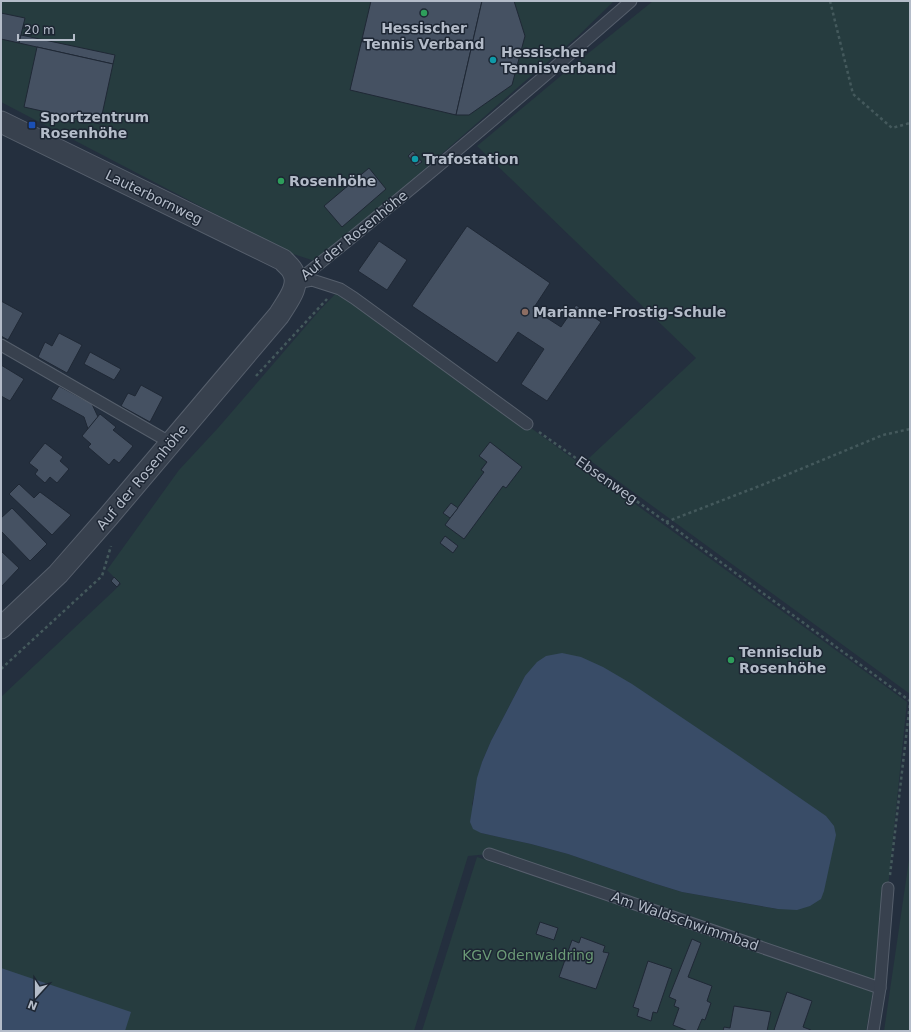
<svg xmlns="http://www.w3.org/2000/svg" width="911" height="1032" font-family="'DejaVu Sans',sans-serif">
<style>
.green{fill:#263c3f;fill-rule:evenodd}
.water{fill:#394c67}
.building{fill:#455162;stroke:#1f2835}
.lines{fill:none;stroke-linecap:round;stroke-linejoin:round}
.lane-casing{stroke:#565f6c;stroke-width:13}
.street-casing{stroke:#565f6c;stroke-width:23}
.path{stroke:#44595c;stroke-width:2.5;stroke-dasharray:3 3;stroke-linecap:butt}
.lane{stroke:#38414e;stroke-width:11}
.street{stroke:#38414e;stroke-width:21}
.leisure-dot{fill:#2e9e5b;stroke:#1d2633;stroke-width:1.5}
.culture-dot{fill:#0f9aa8;stroke:#1d2633;stroke-width:1.5}
.transit-dot{fill:#1a4fb4;stroke:#1d2633;stroke-width:1.5}
.education-dot{fill:#8d6e63;stroke:#1d2633;stroke-width:1.5}
.labels{text-anchor:middle;dominant-baseline:central;stroke-width:3;stroke-linejoin:round;paint-order:stroke}
.poi-label{font-size:14px;font-weight:bold;fill:#b4bcc9;stroke:#1d2633;text-anchor:start}
.street-label{font-size:14px;fill:#b4bcc9;stroke:#1d2633}
.park-label{font-size:14px;fill:#6b9a76;stroke:#1d2633}
</style>
<rect width="100%" height="100%" fill="#242f3e"/>
<g class="green">
<polygon points="1,1 614,1 577,37 524,82 318,262 290,253 1,102"/>
<polygon points="653,1 910,1 910,694 588,459 696,358 477,146 575,64"/>
<path d="M340,289L907,702L888,888L880,988L489,854L468,856L414,1031H1V697L121,584L107,570L179,470L218,428L319,311ZM490,443L522,467L506,488L503,486L464,538L484,472L481,469L487,462L480,456ZM445,536L458,546L453,552L440,543ZM525,676L777,909L682,892L653,883L568,854L531,844L481,833L472,804L482,762L491,741Z"/>
<polygon points="910,853 910,1031 884,1031"/>
<polygon points="477,857 873,992 866,1031 422,1031"/>
</g>
<g class="water">
<polygon points="562,653 581,657 603,667 632,684 739,756 826,816 834,826 836,835 824,891 821,899 810,906 797,910 778,909 682,892 653,883 568,854 531,844 481,833 473,829 470,822 477,778 482,762 491,741 525,676 537,662 546,656"/>
<polygon points="1,968 131,1012 125,1031 1,1031"/>
</g>
<g class="building">
<polygon points="371,1 482,1 456,115 350,90"/>
<polygon points="482,1 514,1 525,36 512,85 469,115 456,115"/>
<polygon points="1,13 25,18 19,43 1,39"/>
<polygon points="21,35 115,55 113,64 19,43"/>
<polygon points="37,47 113,64 100,124 24,107"/>
<polygon points="413,151 422,162 416,166 408,156"/>
<polygon points="369,168 386,189 342,227 324,206"/>
<polygon points="467,226 550,283 533,309 561,327 576,305 601,322 547,401 521,384 544,349 518,332 497,363 412,306"/>
<polygon points="379,241 407,260 387,290 358,271"/>
<polygon points="1,301 23,313 8,340 1,336"/>
<polygon points="59,333 82,345 67,373 38,357 45,342 52,346"/>
<polygon points="90,352 121,369 114,380 84,364"/>
<polygon points="1,365 24,379 10,401 1,396"/>
<polygon points="141,385 163,397 150,422 121,406 128,393 135,396"/>
<polygon points="59,386 92,404 98,417 88,429 84,417 51,399"/>
<polygon points="100,414 116,427 113,430 133,446 119,463 114,459 109,465 88,447 91,444 82,436"/>
<polygon points="490,442 522,467 506,488 503,486 464,539 445,525 484,472 481,470 487,462 479,456"/>
<polygon points="45,443 63,457 60,461 69,469 57,483 50,477 45,483 35,474 38,470 29,463"/>
<polygon points="19,484 34,498 40,492 71,515 52,535 9,494"/>
<polygon points="451,503 458,508 450,518 443,513"/>
<polygon points="12,508 47,544 30,561 1,531 1,518"/>
<polygon points="445,536 458,546 453,553 440,543"/>
<polygon points="1,551 19,568 1,587"/>
<polygon points="114,577 120,583 117,587 111,581"/>
<polygon points="540,922 558,928 554,940 536,934"/>
<polygon points="581,937 605,946 603,952 609,953 596,989 559,977 572,940 579,943"/>
<polygon points="692,939 701,943 688,977 712,986 707,1001 711,1003 705,1020 702,1019 697,1031 688,1031 673,1025 679,1008 674,1006 676,1000 669,997"/>
<polygon points="648,961 672,969 657,1013 653,1012 651,1021 637,1016 639,1009 633,1007"/>
<polygon points="787,992 812,1001 803,1027 811,1030 811,1031 776,1031 774,1030"/>
<polygon points="734,1006 771,1012 767,1031 723,1031 724,1027 730,1028"/>
</g>
<g class="lines">
<g class="lane-casing">
<g id="lane">
<path d="M295,283C410,192 521,97 631,1"/>
<polyline points="296,283 312,280 340,289 354,298 527,424"/>
<polyline points="1,345 171,443"/>
<polyline points="489,854 880,988"/>
<polyline points="873,1031 880,988 888,888"/>
</g>
</g>
<g class="street-casing">
<path id="street" d="M1,122L283,260C286,264 291,267 293,272C301,286 286,303 279,315L108,517L58,574L1,628"/>
</g>
<g class="path">
<polyline points="830,1 853,94 892,128 910,123"/>
<polyline points="256,376 327,299"/>
<polyline points="539,432 666,522 910,701"/>
<polyline points="666,522 762,485 883,435 910,429"/>
<polyline points="1,669 102,576 111,546"/>
<polyline points="890,875 910,703"/>
</g>
<use href="#lane" class="lane"/>
<use href="#street" class="street"/>
</g>
<g class="leisure-dot">
<circle cx="424" cy="13" r="4"/>
<circle cx="281" cy="181" r="4"/>
<circle cx="731" cy="660" r="4"/>
</g>
<g class="culture-dot">
<circle cx="493" cy="60" r="4"/>
<circle cx="415" cy="159" r="4"/>
</g>
<rect class="transit-dot" x="28" y="121" width="8" height="8" rx="2"/>
<circle class="education-dot" cx="525" cy="312" r="4"/>
<g class="labels">
<g class="poi-label">
<text x="424" y="28" text-anchor="middle">Hessischer<tspan x="424" dy="16">Tennis Verband</tspan></text>
<text x="501" y="52">Hessischer<tspan x="501" dy="16">Tennisverband</tspan></text>
<text x="40" y="117">Sportzentrum<tspan x="40" dy="16">Rosenhöhe</tspan></text>
<text x="423" y="159">Trafostation</text>
<text x="289" y="181">Rosenhöhe</text>
<text x="533" y="312">Marianne-Frostig-Schule</text>
<text x="739" y="652">Tennisclub<tspan x="739" dy="16">Rosenhöhe</tspan></text>
</g>
<g class="street-label">
<text transform="translate(154 197) rotate(26)">Lauterbornweg</text>
<text transform="translate(354 235) rotate(-39)">Auf der Rosenhöhe</text>
<text transform="translate(142 477) rotate(-50)">Auf der Rosenhöhe</text>
<text transform="translate(607 480) rotate(35)">Ebsenweg</text>
<text transform="translate(685 921) rotate(19)">Am Waldschwimmbad</text>
</g>
<g class="park-label">
<text x="528" y="955">KGV Odenwaldring</text>
</g>
</g>
<rect width="911" height="1032" fill="none" stroke="#b4bcc9" stroke-width="4"/>
<g transform="translate(36 996) rotate(201)" stroke="#1d2633" stroke-width="3" paint-order="stroke">
<path d="M0-3L7 15L0 10L-7 15Z" fill="#b4bcc9"/>
<text y="-6" font-size="11" font-weight="bold" text-anchor="middle" fill="#b4bcc9">N</text>
</g>
<path d="M18 34v6h56v-6" fill="none" stroke="#b4bcc9" stroke-width="2"/>
<text x="24" y="34" font-size="12" fill="#b4bcc9" stroke="#1d2633" stroke-width="3" paint-order="stroke">20 m</text>
</svg>
